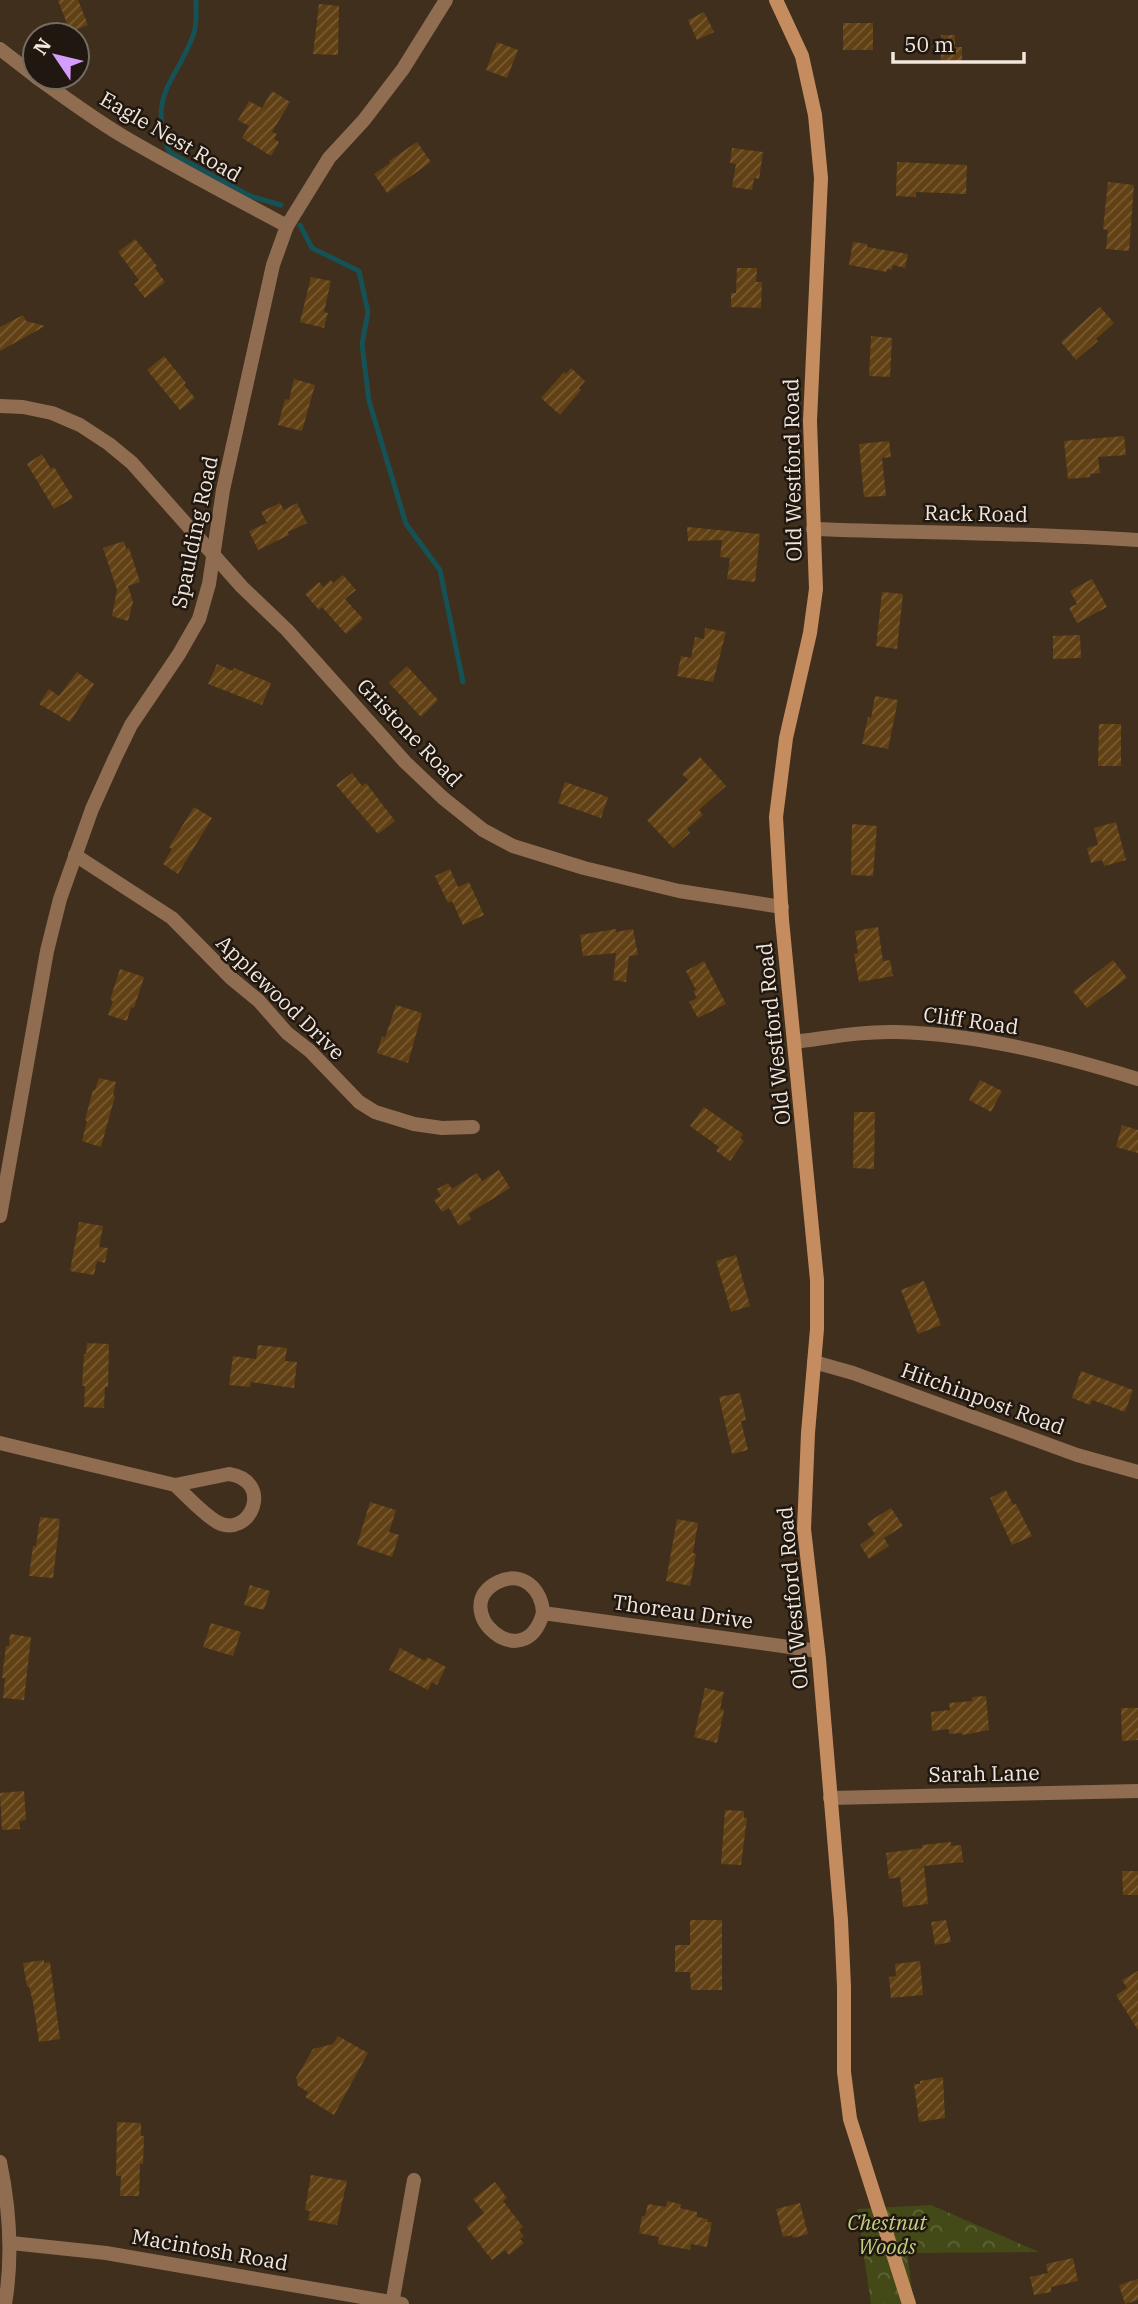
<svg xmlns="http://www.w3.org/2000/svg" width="1138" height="2304" font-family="'IBM Plex Serif',serif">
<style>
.forest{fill:url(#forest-crowns)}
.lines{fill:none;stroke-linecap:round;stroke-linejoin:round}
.stream{stroke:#165156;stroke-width:5}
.building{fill:url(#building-hatch)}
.minor{stroke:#906c51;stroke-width:14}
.secondary{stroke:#c58c60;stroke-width:14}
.labels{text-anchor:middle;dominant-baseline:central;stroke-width:5;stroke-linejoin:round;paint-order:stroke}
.street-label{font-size:21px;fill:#f2e7dc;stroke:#201810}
.park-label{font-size:21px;font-style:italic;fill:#c5d080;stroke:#201810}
</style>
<defs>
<pattern id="forest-crowns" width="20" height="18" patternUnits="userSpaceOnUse" patternTransform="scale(1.75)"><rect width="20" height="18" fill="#444a17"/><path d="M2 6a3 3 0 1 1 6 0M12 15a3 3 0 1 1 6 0" fill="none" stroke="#5f6438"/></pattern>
<pattern id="building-hatch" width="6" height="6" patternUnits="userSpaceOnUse" patternTransform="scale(1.75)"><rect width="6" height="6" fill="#614014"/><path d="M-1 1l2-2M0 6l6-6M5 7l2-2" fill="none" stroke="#785c36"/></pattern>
</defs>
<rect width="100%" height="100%" fill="#3f2f1c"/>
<polygon class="forest" points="931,2205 1039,2252 907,2253 914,2304 871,2304 857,2209"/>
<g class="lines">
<g class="stream">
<path d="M196,0C196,10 197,23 194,33C176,84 147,92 169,152L250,196L281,205"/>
<polyline points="300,225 312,248 359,271 368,312 362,344 369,401 406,524 440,570 463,682"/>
</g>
</g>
<g class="building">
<polygon points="58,0 78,0 88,25 70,32"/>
<polygon points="319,4 339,6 338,55 313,54"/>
<polygon points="704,12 714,32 697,40 688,20"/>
<rect x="843" y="23" width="30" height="27"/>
<polygon points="941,35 955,35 955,47 962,47 962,61 941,61"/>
<polygon points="497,42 518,50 507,78 486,70"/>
<polygon points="272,91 290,102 272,132 277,134 274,139 279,142 271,156 242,138 249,126 238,120 249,101 262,108"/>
<polygon points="417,142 431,162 387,193 374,174 390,163 389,161"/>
<polygon points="732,148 763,152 759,179 754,178 752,190 732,187 736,164 730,163"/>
<polygon points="897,162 967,165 966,194 916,192 916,197 896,196"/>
<polygon points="1108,182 1134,185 1129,251 1106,249 1108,230 1103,229"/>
<polygon points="135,239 157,266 155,268 165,282 145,298 134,284 139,280 118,252"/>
<polygon points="853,242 867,244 867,247 908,254 905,268 893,265 892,270 887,269 887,272 849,265"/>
<polygon points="737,268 757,268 756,282 762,282 761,308 731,307 731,293 736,293"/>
<polygon points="311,277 331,281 324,312 328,313 324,328 300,322"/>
<polygon points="1100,307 1114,323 1096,339 1098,341 1076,360 1061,342"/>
<polygon points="23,315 26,321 45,326 0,351 0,327"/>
<polygon points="871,336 892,338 890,377 869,376"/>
<polygon points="164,356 186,383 184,385 195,398 180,410 147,370"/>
<polygon points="571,368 585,381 579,388 581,390 560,415 541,398 564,372 566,374"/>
<polygon points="294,379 315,385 302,431 278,425 285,399 289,400"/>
<polygon points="1124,436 1126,455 1098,457 1100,473 1090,474 1090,477 1068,479 1064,441"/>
<polygon points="889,441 891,457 882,458 886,496 864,497 859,444"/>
<polygon points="42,454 51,469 54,467 73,498 54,509 27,464"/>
<polygon points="280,503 284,510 297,503 307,523 288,532 289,535 258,550 249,531 267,523 261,512"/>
<polygon points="687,527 760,534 755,582 727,579 730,558 720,557 722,540 688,541"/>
<polygon points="124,541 126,549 129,548 140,582 128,586 133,602 128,621 112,616 117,590 103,548"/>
<polygon points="343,575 356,590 345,599 363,619 346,634 322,607 319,610 305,594 319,582 323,587 331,580 333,583"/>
<polygon points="1092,579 1107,607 1077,623 1069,608 1077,604 1070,591"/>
<polygon points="882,592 903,594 897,649 876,646"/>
<polygon points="705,628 726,632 713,682 677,676 681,656 691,658 695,637 704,639"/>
<polygon points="1080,635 1081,658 1053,659 1053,636"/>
<polygon points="217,664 233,671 234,668 271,683 262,705 208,684"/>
<polygon points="407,666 438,700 421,717 389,683"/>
<polygon points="77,672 94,684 70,722 39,704 49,689 59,696"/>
<polygon points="875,696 898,700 888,749 862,744 868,717 871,718"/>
<polygon points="1099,724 1121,724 1121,766 1098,766"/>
<polygon points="700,757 726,786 699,810 703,815 687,829 690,833 673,848 647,820 688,780 682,774"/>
<polygon points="352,773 362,786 366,783 395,821 378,834 336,785"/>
<polygon points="565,782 608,797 601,818 558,803"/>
<polygon points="194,807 212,818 178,874 163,864 172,849 169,847"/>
<polygon points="1116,822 1126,860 1104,866 1102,860 1091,863 1087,848 1098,845 1094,828"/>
<polygon points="852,824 877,826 873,876 851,875"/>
<polygon points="450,869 458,887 469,882 484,915 463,925 452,901 448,903 435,876"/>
<polygon points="878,927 883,961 890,960 893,976 859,982 854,954 858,953 855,931"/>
<polygon points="616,929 616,932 633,929 638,955 629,956 626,982 613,980 616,953 583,956 580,935"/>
<polygon points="1113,960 1127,978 1087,1008 1073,991"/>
<polygon points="704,961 726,1004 698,1018 689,1002 697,998 693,991 696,990 686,971"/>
<polygon points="120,969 144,977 134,1008 131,1007 127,1021 108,1015 113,1001 110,1000"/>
<polygon points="396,1005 422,1013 408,1063 377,1053 382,1036 385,1038"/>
<polygon points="99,1078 116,1082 113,1095 115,1096 101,1147 82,1141 87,1121 85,1120 93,1090 95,1090"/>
<polygon points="980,1080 1002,1091 991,1112 969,1100"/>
<polygon points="704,1107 743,1134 740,1138 744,1141 730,1161 716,1151 719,1147 690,1126"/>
<polygon points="854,1112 875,1112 874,1169 853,1168"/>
<polygon points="1122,1125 1138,1130 1138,1153 1116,1147"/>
<polygon points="499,1170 510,1188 468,1214 471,1219 459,1226 449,1208 442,1212 434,1200 441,1196 437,1189 448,1183 452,1189 477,1173 482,1181"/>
<polygon points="79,1222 103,1226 99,1247 108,1248 105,1263 97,1261 94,1275 70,1271"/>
<polygon points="736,1255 750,1306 731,1312 716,1261"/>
<polygon points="924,1281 941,1325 918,1334 901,1290"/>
<polygon points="87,1343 109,1344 108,1387 105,1387 104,1408 84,1407 85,1386 82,1386 84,1354 86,1354"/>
<polygon points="258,1345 287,1348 285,1361 297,1362 294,1388 251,1382 250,1387 229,1385 233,1356 256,1359"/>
<polygon points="1081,1371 1133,1390 1125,1412 1092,1400 1090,1405 1072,1398"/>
<polygon points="740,1393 746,1420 741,1421 748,1450 732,1454 719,1397"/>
<polygon points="1006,1490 1013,1505 1016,1504 1032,1536 1012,1545 990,1498"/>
<polygon points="370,1502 396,1510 389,1532 399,1535 392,1557 357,1545"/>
<polygon points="891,1508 903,1526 884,1538 889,1546 869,1559 860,1545 875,1534 867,1523"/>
<polygon points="40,1517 60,1519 53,1578 29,1576 33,1546 36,1546"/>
<polygon points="677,1519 698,1523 693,1553 696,1554 690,1586 666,1581"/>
<polygon points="250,1585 270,1591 264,1610 244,1605"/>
<polygon points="211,1623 241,1632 233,1656 203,1647"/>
<polygon points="10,1634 31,1637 24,1700 3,1698 5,1678 2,1678 6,1646 9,1646"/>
<polygon points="400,1648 425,1661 427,1657 446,1667 437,1685 432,1682 428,1690 389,1670"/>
<polygon points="705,1688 724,1692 720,1709 724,1710 717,1743 694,1737"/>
<polygon points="986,1696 989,1730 962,1735 962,1733 949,1734 949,1729 932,1731 931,1712 950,1710 949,1703 972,1701 972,1697"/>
<polygon points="1121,1708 1138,1708 1138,1740 1122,1741"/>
<polygon points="24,1791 26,1820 19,1821 20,1829 2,1830 0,1793"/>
<polygon points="725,1810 744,1811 744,1818 747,1818 741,1865 721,1864"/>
<polygon points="951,1842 951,1846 961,1845 963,1862 924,1866 928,1904 903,1907 900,1877 889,1879 886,1853 922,1848 922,1845"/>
<polygon points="1122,1871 1138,1871 1138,1895 1123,1895"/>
<polygon points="690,1920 722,1920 722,1990 691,1990 690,1972 675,1972 675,1945 690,1945"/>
<polygon points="946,1920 951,1942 935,1945 931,1922"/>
<polygon points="44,1960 44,1963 50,1962 60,2039 39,2042 33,2002 29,1986 27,1987 23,1963"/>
<polygon points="920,1961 923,1995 891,1998 889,1977 896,1976 895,1964"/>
<polygon points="1138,1971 1138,2030 1116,1995 1127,1988 1122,1980"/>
<polygon points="338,2036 368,2053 334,2115 305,2097 308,2092 298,2086 296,2078 313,2049 333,2044"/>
<polygon points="943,2077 945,2118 919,2122 914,2084 920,2084 920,2081"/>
<polygon points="117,2122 141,2123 141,2136 144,2136 143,2164 140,2164 139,2196 120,2196 121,2176 116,2176"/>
<polygon points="311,2175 347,2181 337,2225 308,2220 310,2211 305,2210"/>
<polygon points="495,2182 507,2198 503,2201 523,2227 519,2230 524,2236 520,2239 524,2243 509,2255 505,2250 492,2260 466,2227 484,2213 473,2199"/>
<polygon points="667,2201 681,2204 680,2208 697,2212 697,2217 708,2219 707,2222 712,2222 707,2247 691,2244 690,2250 658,2244 659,2237 639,2233 642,2216 645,2216 648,2204 666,2207"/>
<polygon points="800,2203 808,2234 793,2238 792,2235 783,2237 776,2209"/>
<polygon points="1073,2258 1078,2281 1051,2287 1051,2292 1034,2295 1030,2277 1048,2273 1046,2264"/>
<polygon points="1138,2279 1138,2300 1125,2304 1119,2285"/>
</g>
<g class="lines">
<g class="minor">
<polyline points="0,49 35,76"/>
<path d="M36,77C66,98 95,120 126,138C179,169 233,197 287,226"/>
<polyline points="0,406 23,407 52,413 80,425 109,444 132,463 242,587 287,630 405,762 443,798 483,830 513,846 584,868 679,891 782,907"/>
<path d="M813,529C921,533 1030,533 1138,540"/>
<polyline points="75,855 172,918 231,978 259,1001 287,1033 310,1051 359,1102 375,1112 414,1124 442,1128 473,1127"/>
<path d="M794,1042C827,1038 862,1031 896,1032C978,1034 1060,1055 1138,1079"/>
<polyline points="0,1216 47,951 60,899 92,809 115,758 131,725 179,654 199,619 209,584 223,490 273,265 287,226 329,158 364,120 403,69 446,0"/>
<polyline points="814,1362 853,1373 1077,1455 1138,1472"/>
<path d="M0,1443L175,1485L229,1474C275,1481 250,1540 217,1522C202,1513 188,1497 175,1485"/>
<path d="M543,1613C524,1680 446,1608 498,1582C522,1570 542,1589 543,1613L818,1651"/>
<polyline points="830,1798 1138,1791"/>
<path d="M0,2162C10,2210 13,2256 5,2304"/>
<polyline points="11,2243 106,2253 402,2304"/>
<polyline points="392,2304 414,2180"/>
</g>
<polyline class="secondary" points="776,0 802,56 815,115 821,178 810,421 816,589 810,633 786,738 776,817 782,920 817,1280 817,1329 808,1433 804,1529 819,1659 841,1920 844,1987 844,2072 850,2119 909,2304"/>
</g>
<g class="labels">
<g class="street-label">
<text transform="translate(171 136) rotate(30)">Eagle Nest Road</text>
<text transform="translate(792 470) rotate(-91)">Old Westford Road</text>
<text transform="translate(976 513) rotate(1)">Rack Road</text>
<text transform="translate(194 532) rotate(-78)">Spaulding Road</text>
<text transform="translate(410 732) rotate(46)">Gristone Road</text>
<text transform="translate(281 997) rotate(44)">Applewood Drive</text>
<text transform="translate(971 1020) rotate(8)">Cliff Road</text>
<text transform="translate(773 1034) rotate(-96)">Old Westford Road</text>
<text transform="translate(983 1398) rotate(20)">Hitchinpost Road</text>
<text transform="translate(792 1598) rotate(-95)">Old Westford Road</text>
<text transform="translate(683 1611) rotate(8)">Thoreau Drive</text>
<text transform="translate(984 1773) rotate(-1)">Sarah Lane</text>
<text transform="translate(210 2249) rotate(10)">Macintosh Road</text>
</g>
<g class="park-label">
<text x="887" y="2222">Chestnut<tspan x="887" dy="24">Woods</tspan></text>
</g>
</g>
<g transform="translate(56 56) rotate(305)"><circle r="33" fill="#201810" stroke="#746b62" stroke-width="2"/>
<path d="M0-5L12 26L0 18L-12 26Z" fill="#d49cfc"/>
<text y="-10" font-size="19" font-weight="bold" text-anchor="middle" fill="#f2e7dc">N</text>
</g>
<path d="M893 52v10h131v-10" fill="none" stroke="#f2e7dc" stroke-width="3.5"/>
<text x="904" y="52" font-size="21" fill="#f2e7dc" stroke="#201810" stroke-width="5" paint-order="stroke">50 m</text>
</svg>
